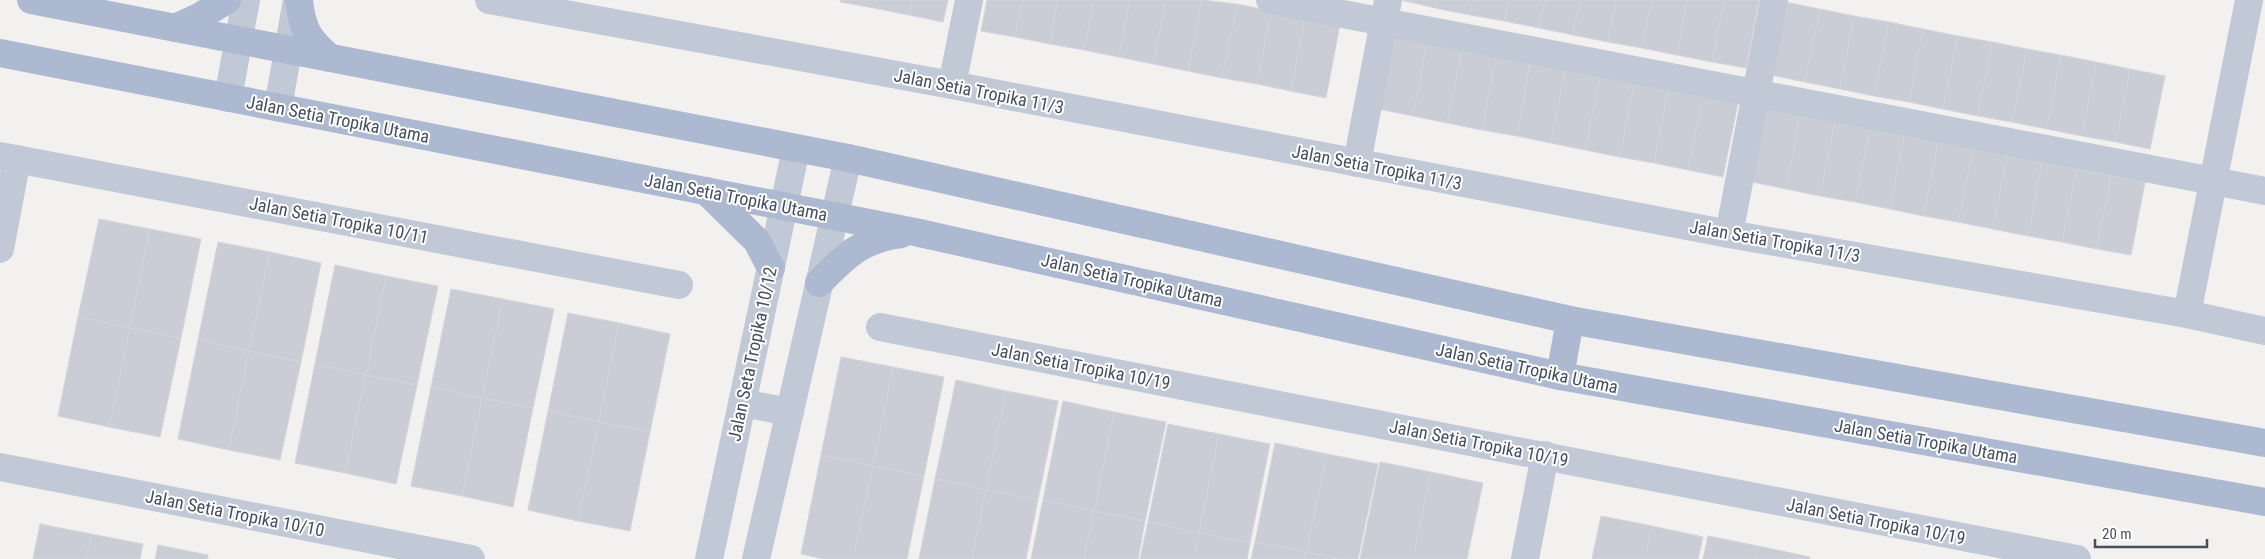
<svg xmlns="http://www.w3.org/2000/svg" width="2265" height="559" font-family="'Roboto Condensed',sans-serif">
<style>
.building{fill:#cbcdd6;stroke:#d3d4dc}
.lines{fill:none;stroke-linecap:round;stroke-linejoin:round}
.minor{stroke:#c2c9d6;stroke-width:28}
.major{stroke:#adb8d1;stroke-width:28}
.labels{text-anchor:middle;dominant-baseline:central;stroke-width:4;stroke-linejoin:round;paint-order:stroke}
.street-label{font-size:18px;fill:#464e5f;stroke:#fff}
</style>
<rect width="100%" height="100%" fill="#f3f0f0"/>
<g class="building">
<polygon points="840,0 876,0 874,8 840,2"/>
<polygon points="876,0 912,0 909,15 874,8"/>
<polygon points="912,0 948,0 943,22 909,15"/>
<polygon points="987,0 1023,0 1015,37 981,31"/>
<polygon points="1023,0 1058,0 1050,44 1015,37"/>
<polygon points="1058,0 1094,0 1084,50 1050,44"/>
<polygon points="1094,0 1130,0 1119,57 1084,50"/>
<polygon points="1130,0 1166,0 1153,64 1119,57"/>
<polygon points="1166,0 1202,0 1188,71 1153,64"/>
<polygon points="1202,0 1237,4 1222,78 1188,71"/>
<polygon points="1401,0 1437,0 1435,8"/>
<polygon points="1437,0 1473,0 1470,15 1435,8"/>
<polygon points="1473,0 1508,0 1504,21 1470,15"/>
<polygon points="1508,0 1545,0 1539,28 1504,21"/>
<polygon points="1545,0 1580,0 1573,35 1539,28"/>
<polygon points="1580,0 1616,0 1608,42 1573,35"/>
<polygon points="1616,0 1652,0 1642,48 1608,42"/>
<polygon points="1652,0 1687,0 1677,55 1642,48"/>
<polygon points="1687,0 1724,0 1712,62 1677,55"/>
<polygon points="1724,0 1759,0 1746,68 1712,62"/>
<polygon points="1785,2 1820,9 1805,82 1771,75"/>
<polygon points="1237,4 1271,11 1257,84 1222,78"/>
<polygon points="1820,9 1854,16 1840,89 1805,82"/>
<polygon points="1271,11 1305,17 1291,91 1257,84"/>
<polygon points="1854,16 1889,22 1874,96 1840,89"/>
<polygon points="1305,17 1340,24 1326,98 1291,91"/>
<polygon points="1889,22 1923,29 1909,102 1874,96"/>
<polygon points="1923,29 1958,36 1943,109 1909,102"/>
<polygon points="1393,36 1427,43 1413,116 1378,109"/>
<polygon points="1958,36 1992,42 1978,116 1943,109"/>
<polygon points="1992,42 2027,49 2012,122 1978,116"/>
<polygon points="1427,43 1462,50 1447,123 1413,116"/>
<polygon points="2027,49 2061,55 2047,129 2012,122"/>
<polygon points="1462,50 1496,57 1482,130 1447,123"/>
<polygon points="2061,55 2096,62 2082,136 2047,129"/>
<polygon points="1496,57 1530,63 1517,136 1482,130"/>
<polygon points="2096,62 2130,69 2116,142 2082,136"/>
<polygon points="1530,63 1565,70 1551,143 1517,136"/>
<polygon points="2130,69 2165,76 2150,149 2116,142"/>
<polygon points="1565,70 1600,77 1585,150 1551,143"/>
<polygon points="1600,77 1634,83 1620,157 1585,150"/>
<polygon points="1634,83 1668,90 1654,163 1620,157"/>
<polygon points="1668,90 1703,96 1688,170 1654,163"/>
<polygon points="1703,96 1738,103 1723,177 1688,170"/>
<polygon points="1766,109 1800,115 1786,189 1752,182"/>
<polygon points="1800,115 1835,122 1820,196 1786,189"/>
<polygon points="1835,122 1870,129 1855,202 1820,196"/>
<polygon points="1870,129 1904,136 1890,209 1855,202"/>
<polygon points="1904,136 1938,142 1924,216 1890,209"/>
<polygon points="1938,142 1973,149 1958,222 1924,216"/>
<polygon points="1973,149 2007,155 1993,229 1958,222"/>
<polygon points="2007,155 2042,162 2028,236 1993,229"/>
<polygon points="2042,162 2077,169 2062,242 2028,236"/>
<polygon points="2077,169 2111,176 2097,249 2062,242"/>
<polygon points="2111,176 2145,182 2131,255 2097,249"/>
<polygon points="99,219 150,229 130,328 78,317"/>
<polygon points="150,229 201,239 181,338 130,328"/>
<polygon points="218,242 270,252 249,351 198,340"/>
<polygon points="270,252 321,263 301,362 249,351"/>
<polygon points="335,265 386,276 366,375 315,364"/>
<polygon points="386,276 438,286 417,385 366,375"/>
<polygon points="451,289 503,299 482,398 431,387"/>
<polygon points="503,299 554,309 533,408 482,398"/>
<polygon points="568,313 619,323 599,422 548,411"/>
<polygon points="78,317 130,328 109,427 58,416"/>
<polygon points="619,323 670,334 650,432 599,422"/>
<polygon points="130,328 181,338 160,437 109,427"/>
<polygon points="198,340 249,351 229,450 178,439"/>
<polygon points="249,351 301,362 280,460 229,450"/>
<polygon points="841,357 893,367 873,466 821,455"/>
<polygon points="315,364 366,375 345,473 295,463"/>
<polygon points="893,367 944,377 924,476 873,466"/>
<polygon points="366,375 417,385 396,484 345,473"/>
<polygon points="956,380 1006,391 986,490 935,479"/>
<polygon points="431,387 482,398 462,496 411,486"/>
<polygon points="1006,391 1058,401 1038,500 986,490"/>
<polygon points="482,398 533,408 513,507 462,496"/>
<polygon points="1063,401 1114,412 1094,511 1043,500"/>
<polygon points="548,411 599,422 578,521 528,510"/>
<polygon points="1114,412 1166,422 1145,521 1094,511"/>
<polygon points="599,422 650,432 630,531 578,521"/>
<polygon points="1168,424 1219,434 1199,533 1148,522"/>
<polygon points="1219,434 1270,444 1250,543 1199,533"/>
<polygon points="1275,443 1327,454 1306,552 1255,542"/>
<polygon points="1327,454 1378,464 1358,559 1341,559 1306,552"/>
<polygon points="821,455 873,466 853,559 824,559 801,554"/>
<polygon points="1380,462 1431,472 1413,559 1360,559"/>
<polygon points="873,466 924,476 907,559 853,559"/>
<polygon points="1431,472 1483,483 1467,559 1413,559"/>
<polygon points="935,479 986,490 972,559 919,559"/>
<polygon points="986,490 1038,500 1026,559 972,559"/>
<polygon points="1043,500 1094,511 1084,559 1031,559"/>
<polygon points="1094,511 1145,521 1138,559 1084,559"/>
<polygon points="1601,516 1652,526 1645,559 1592,559"/>
<polygon points="1148,522 1199,533 1194,559 1140,559"/>
<polygon points="40,524 91,534 86,559 33,559"/>
<polygon points="1652,526 1703,537 1698,559 1645,559"/>
<polygon points="1199,533 1250,543 1247,559 1194,559"/>
<polygon points="91,534 143,544 140,559 86,559"/>
<polygon points="1708,536 1758,546 1756,559 1703,559"/>
<polygon points="1255,542 1306,552 1304,559 1251,559"/>
<polygon points="158,545 208,555 208,559 155,559"/>
<polygon points="1758,546 1810,557 1809,559 1756,559"/>
<polygon points="1306,552 1341,559 1304,559"/>
</g>
<g class="lines">
<g class="minor">
<polyline points="489,0 952,85 1729,234 2187,314 2265,331"/>
<polyline points="1270,0 2265,191"/>
<polyline points="952,85 969,0"/>
<polyline points="228,98 246,0"/>
<polyline points="278,107 297,0"/>
<polyline points="0,156 679,285"/>
<polyline points="1357,163 1388,0"/>
<polyline points="1729,234 1774,0"/>
<polyline points="0,249 17,159"/>
<polyline points="2187,314 2249,0"/>
<path d="M880,327C1279,404 1678,485 2077,559"/>
<polyline points="742,403 790,412"/>
<polyline points="0,467 471,559"/>
<polyline points="709,559 796,149"/>
<polyline points="756,559 848,158"/>
<polyline points="1525,559 1545,455"/>
</g>
<g class="major">
<polyline points="31,0 848,158 1570,320 2265,443"/>
<path d="M299,0C302,29 308,39 330,58"/>
<polyline points="175,28 199,17 227,0"/>
<polyline points="0,53 915,232 1560,376 2265,502"/>
<polyline points="706,191 757,241 771,268"/>
<path d="M819,283C845,256 862,239 901,234"/>
<polyline points="1560,376 1570,320"/>
</g>
</g>
<g class="labels">
<g class="street-label">
<text transform="translate(979 91) rotate(11)">Jalan Setia Tropika 11/3</text>
<text transform="translate(338 119) rotate(11)">Jalan Setia Tropika Utama</text>
<text transform="translate(1377 167) rotate(11)">Jalan Setia Tropika 11/3</text>
<text transform="translate(736 197) rotate(11)">Jalan Setia Tropika Utama</text>
<text transform="translate(339 220) rotate(11)">Jalan Setia Tropika 10/11</text>
<text transform="translate(1775 241) rotate(10)">Jalan Setia Tropika 11/3</text>
<text transform="translate(1132 280) rotate(13)">Jalan Setia Tropika Utama</text>
<text transform="translate(752 354) rotate(-78)">Jalan Seta Tropika 10/12</text>
<text transform="translate(1081 366) rotate(11)">Jalan Setia Tropika 10/19</text>
<text transform="translate(1527 368) rotate(12)">Jalan Setia Tropika Utama</text>
<text transform="translate(1926 441) rotate(10)">Jalan Setia Tropika Utama</text>
<text transform="translate(1479 443) rotate(11)">Jalan Setia Tropika 10/19</text>
<text transform="translate(235 513) rotate(11)">Jalan Setia Tropika 10/10</text>
<text transform="translate(1876 521) rotate(11)">Jalan Setia Tropika 10/19</text>
</g>
</g>
<path d="M2095 539v8h112v-8" fill="none" stroke="#464e5f" stroke-width="2.5"/>
<text x="2102" y="539" font-size="15" fill="#464e5f" stroke="#ffffff" stroke-width="4" paint-order="stroke">20 m</text>
</svg>
